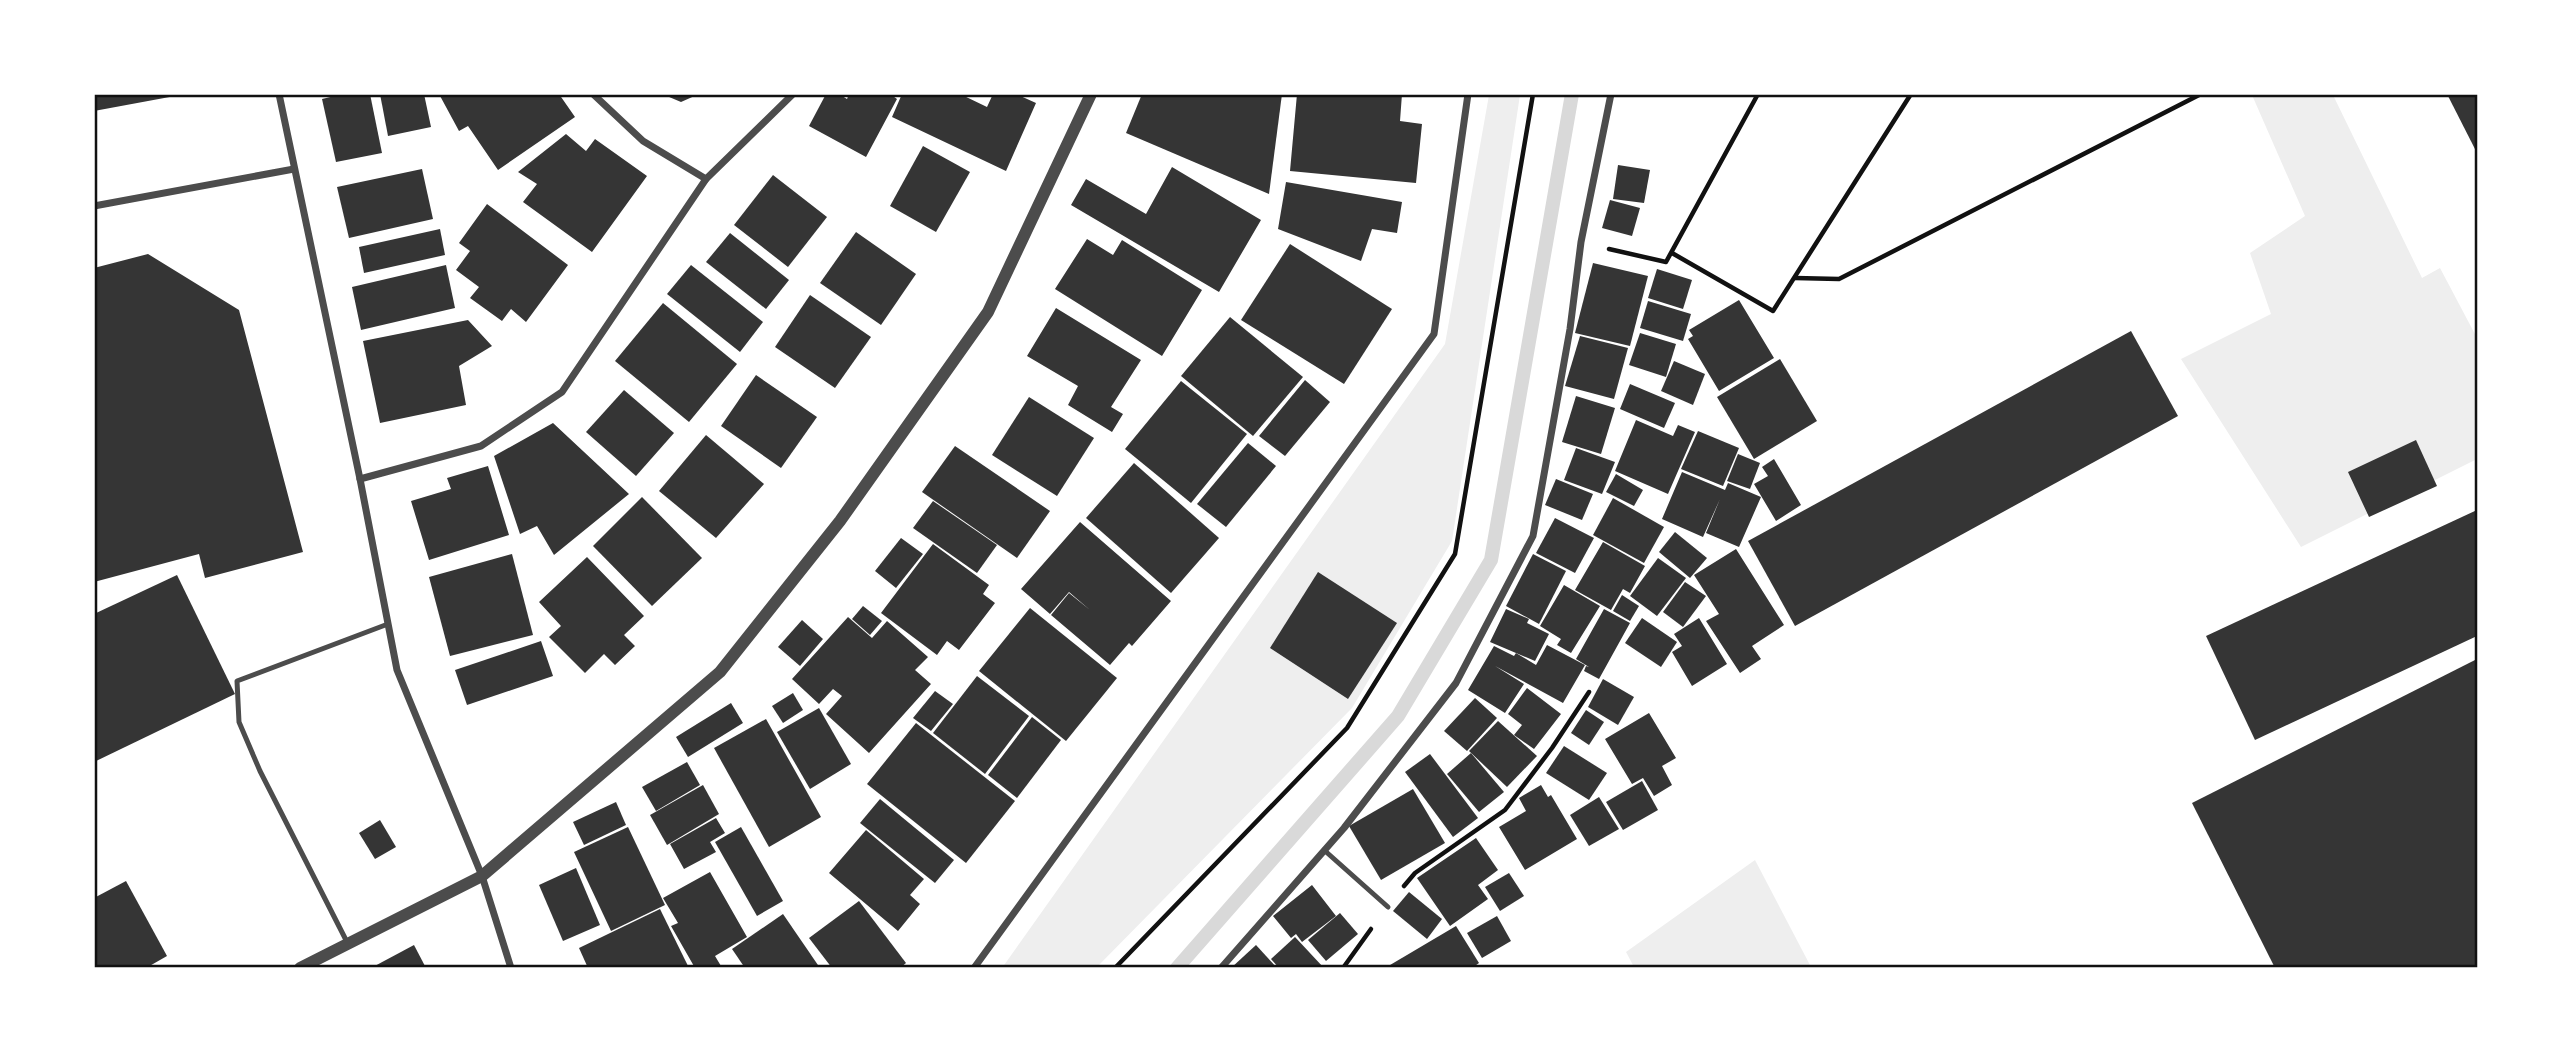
<svg xmlns="http://www.w3.org/2000/svg" width="2572" height="1062" font-family="'PT Sans',sans-serif">
<style>
.green{fill:#eee}
.lines{fill:none;stroke-linecap:round;stroke-linejoin:round}
.stream{stroke:#d9d9d9;stroke-width:14}
.building{fill:#353535}
.path{stroke:#111;stroke-width:4.5}
.service{stroke:#4c4c4c;stroke-width:5}
.minor{stroke:#4c4c4c;stroke-width:7}
.tertiary{stroke:#4c4c4c;stroke-width:12}
.neatline{fill:none;stroke:#111;stroke-width:2.5}
</style>
<rect width="100%" height="100%" fill="#fff"/>
<g class="green">
<polygon points="1489,95 1520,95 1452,541 1352,708 1097,967 1002,968 1445,344"/>
<polygon points="2252,95 2333,95 2422,278 2440,268 2477,338 2477,459 2301,547 2181,359 2271,314 2250,253 2305,216"/>
<polygon points="1755,860 1811,967 1634,967 1626,952"/>
</g>
<g class="lines">
<polyline class="stream" points="1177,968 1398,716 1491,560 1572,94"/>
</g>
<g class="building">
<polygon points="94,94 175,94 175,96 94,111"/>
<polygon points="343,94 370,94 382,153 336,162 322,99"/>
<polygon points="380,94 424,94 431,127 388,136"/>
<polygon points="439,94 559,94 575,117 498,170 468,126 459,131"/>
<polygon points="662,94 699,94 681,102"/>
<polygon points="826,94 839,94 847,99 849,94 890,94 897,99 866,157 809,126"/>
<polygon points="902,94 960,94 987,107 993,94 1016,94 1036,103 1006,171 892,117"/>
<polygon points="1142,94 1282,94 1269,194 1126,133"/>
<polygon points="1297,94 1402,94 1400,121 1422,124 1416,183 1290,171"/>
<polygon points="2447,94 2477,94 2477,153"/>
<polygon points="566,134 586,151 595,139 647,176 592,252 523,202 537,184 518,172"/>
<polygon points="923,146 970,172 936,232 890,206"/>
<polygon points="1618,165 1650,170 1644,203 1613,199"/>
<polygon points="1172,167 1261,220 1219,292 1071,205 1086,179 1146,214"/>
<polygon points="422,169 433,219 349,238 337,187"/>
<polygon points="773,175 827,217 788,267 734,225"/>
<polygon points="1286,182 1402,202 1397,233 1372,229 1361,261 1278,229"/>
<polygon points="1610,200 1640,208 1632,236 1602,228"/>
<polygon points="487,204 568,265 526,322 511,309 502,321 470,298 479,287 456,270 470,251 459,243"/>
<polygon points="440,229 445,255 364,273 359,247"/>
<polygon points="856,232 916,274 881,325 820,283"/>
<polygon points="730,233 789,280 766,309 706,262"/>
<polygon points="1087,239 1113,255 1122,240 1202,290 1162,356 1055,289"/>
<polygon points="1290,244 1392,309 1344,384 1241,320"/>
<polygon points="148,254 239,310 303,552 205,578 199,554 94,582 94,268"/>
<polygon points="1593,263 1648,276 1630,346 1575,333"/>
<polygon points="446,265 455,308 361,330 352,287"/>
<polygon points="691,265 763,322 740,352 667,294"/>
<polygon points="1657,269 1692,280 1683,309 1648,298"/>
<polygon points="810,295 871,337 835,388 775,347"/>
<polygon points="1739,300 1774,358 1719,391 1688,339 1693,336 1689,330"/>
<polygon points="1648,301 1691,314 1683,341 1640,328"/>
<polygon points="663,303 737,364 689,422 615,361"/>
<polygon points="1056,308 1141,360 1111,407 1123,414 1112,432 1068,405 1078,386 1027,356"/>
<polygon points="1230,317 1303,377 1253,436 1181,376"/>
<polygon points="468,320 492,346 459,366 466,405 380,423 363,341"/>
<polygon points="2131,331 2178,416 1795,626 1748,541"/>
<polygon points="1640,333 1676,344 1666,377 1629,365"/>
<polygon points="1580,336 1628,348 1614,399 1565,386"/>
<polygon points="1780,359 1817,421 1754,459 1717,397"/>
<polygon points="1674,361 1705,374 1693,405 1661,391"/>
<polygon points="756,375 817,417 781,468 721,426"/>
<polygon points="1305,380 1330,402 1285,456 1259,436"/>
<polygon points="1181,381 1247,434 1191,503 1125,449"/>
<polygon points="1630,384 1675,403 1664,428 1620,409"/>
<polygon points="624,390 674,433 636,476 586,432"/>
<polygon points="1576,396 1615,408 1601,454 1562,442"/>
<polygon points="1029,397 1094,438 1057,496 992,455"/>
<polygon points="1636,420 1673,436 1678,425 1695,432 1668,494 1615,471"/>
<polygon points="553,423 629,494 554,555 537,526 520,534 494,456"/>
<polygon points="1698,431 1739,448 1723,486 1681,469"/>
<polygon points="706,435 764,484 716,538 659,491"/>
<polygon points="2416,440 2437,486 2369,517 2348,472"/>
<polygon points="1248,443 1276,466 1226,527 1197,504"/>
<polygon points="955,446 1050,511 1017,558 922,492"/>
<polygon points="1576,448 1615,462 1602,494 1564,480"/>
<polygon points="1738,454 1760,463 1750,489 1727,481"/>
<polygon points="1774,459 1801,505 1776,521 1754,484 1768,476 1762,467"/>
<polygon points="1134,463 1219,538 1171,593 1086,518"/>
<polygon points="488,466 509,535 429,560 411,501 451,489 447,478"/>
<polygon points="1682,472 1725,490 1728,483 1761,497 1739,547 1706,533 1720,499 1703,537 1662,519"/>
<polygon points="1616,474 1643,490 1634,506 1606,492"/>
<polygon points="1556,479 1593,494 1582,520 1545,505"/>
<polygon points="642,497 702,558 652,606 593,546"/>
<polygon points="1613,498 1664,527 1644,563 1593,535"/>
<polygon points="933,501 997,545 977,573 913,528"/>
<polygon points="2477,510 2477,636 2255,740 2206,636"/>
<polygon points="1555,518 1594,538 1575,573 1536,553"/>
<polygon points="1080,522 1171,601 1132,646 1129,643 1110,665 1051,615 1069,593 1090,610 1069,592 1050,614 1021,589"/>
<polygon points="1675,532 1707,558 1690,578 1659,552"/>
<polygon points="901,538 923,554 896,588 875,571"/>
<polygon points="1603,542 1645,566 1630,593 1623,589 1611,610 1575,590"/>
<polygon points="933,544 989,585 983,594 995,603 959,650 947,641 937,655 881,613"/>
<polygon points="1736,549 1784,625 1752,646 1761,659 1740,673 1706,621 1719,614 1694,575"/>
<polygon points="512,554 533,635 450,656 429,577"/>
<polygon points="1533,554 1566,571 1539,624 1506,606"/>
<polygon points="587,557 644,616 624,635 635,646 615,665 604,654 585,673 549,637 561,626 539,602"/>
<polygon points="1658,558 1686,578 1657,616 1630,596"/>
<polygon points="1318,572 1397,623 1348,699 1270,648"/>
<polygon points="177,575 235,694 94,762 94,614"/>
<polygon points="1685,582 1706,596 1683,627 1663,612"/>
<polygon points="1564,585 1600,606 1571,653 1557,645 1561,639 1540,626"/>
<polygon points="1622,595 1639,606 1630,621 1613,611"/>
<polygon points="863,606 882,621 870,635 852,619"/>
<polygon points="1030,608 1117,678 1066,741 979,671"/>
<polygon points="1506,609 1529,619 1527,623 1549,634 1535,661 1490,642"/>
<polygon points="1604,609 1630,623 1599,679 1584,671 1586,666 1589,667 1576,659"/>
<polygon points="848,617 872,638 887,621 928,657 915,670 931,684 869,753 826,714 842,696 833,689 819,704 792,679"/>
<polygon points="1642,618 1677,642 1661,667 1625,643"/>
<polygon points="1699,618 1727,664 1692,686 1672,652 1682,646 1674,634"/>
<polygon points="802,620 823,639 800,666 778,647"/>
<polygon points="541,641 553,676 467,705 455,670"/>
<polygon points="1547,645 1585,665 1563,703 1495,666 1524,684 1505,713 1468,690 1494,646 1514,656 1516,653 1536,665"/>
<polygon points="2477,659 2477,968 2275,968 2192,803"/>
<polygon points="977,676 1029,716 985,774 933,733"/>
<polygon points="1603,679 1634,697 1618,725 1588,707"/>
<polygon points="1527,688 1561,714 1534,749 1514,735 1522,725 1508,714"/>
<polygon points="935,691 953,704 931,731 913,718"/>
<polygon points="793,693 803,710 783,723 772,706"/>
<polygon points="1475,698 1497,718 1467,751 1444,731"/>
<polygon points="731,703 743,723 688,757 676,737"/>
<polygon points="819,708 851,764 810,789 777,732"/>
<polygon points="1586,710 1604,722 1589,745 1571,733"/>
<polygon points="1649,713 1676,758 1662,766 1672,785 1654,796 1643,778 1632,784 1605,739"/>
<polygon points="1032,717 1061,740 1017,798 988,775"/>
<polygon points="766,719 821,817 769,847 714,748"/>
<polygon points="1498,721 1537,756 1507,787 1469,751"/>
<polygon points="916,723 1015,801 966,863 867,784"/>
<polygon points="1564,746 1607,773 1589,800 1546,773"/>
<polygon points="1471,753 1504,792 1479,812 1447,774"/>
<polygon points="1430,754 1478,818 1453,837 1405,772"/>
<polygon points="687,762 700,785 656,811 642,787"/>
<polygon points="1642,781 1658,810 1623,830 1606,802"/>
<polygon points="703,785 719,814 667,845 650,815"/>
<polygon points="1541,785 1548,797 1551,795 1577,839 1525,870 1499,827 1526,811 1519,798"/>
<polygon points="1413,789 1445,843 1381,880 1349,826"/>
<polygon points="1599,797 1619,829 1589,846 1570,815"/>
<polygon points="880,799 954,860 935,883 860,823"/>
<polygon points="616,802 626,825 584,845 573,822"/>
<polygon points="716,818 725,833 710,842 716,852 684,869 670,844"/>
<polygon points="380,820 396,847 375,859 359,833"/>
<polygon points="628,827 665,905 611,931 574,852"/>
<polygon points="741,827 783,901 757,916 715,842"/>
<polygon points="866,830 924,879 910,895 920,904 898,931 829,873"/>
<polygon points="1476,838 1498,870 1478,885 1488,899 1450,926 1417,878"/>
<polygon points="576,868 600,925 563,941 539,885"/>
<polygon points="710,872 747,937 715,956 721,966 695,968 671,926 678,923 663,898"/>
<polygon points="1509,873 1524,896 1500,911 1485,887"/>
<polygon points="126,881 167,956 146,968 94,968 94,898"/>
<polygon points="1312,885 1336,916 1302,942 1296,934 1291,938 1273,916"/>
<polygon points="1409,892 1442,919 1427,939 1393,911"/>
<polygon points="859,901 906,963 900,968 832,968 809,938"/>
<polygon points="660,909 689,968 588,968 579,948"/>
<polygon points="1340,913 1358,934 1326,961 1308,940"/>
<polygon points="783,914 820,968 745,968 732,949"/>
<polygon points="1497,916 1511,941 1482,958 1467,933"/>
<polygon points="1456,926 1479,963 1472,968 1385,968"/>
<polygon points="1295,937 1324,968 1279,968 1271,959"/>
<polygon points="414,945 426,968 371,968"/>
<polygon points="1256,945 1277,968 1231,968"/>
</g>
<g class="lines">
<g class="path">
<polyline points="1609,249 1666,262 1758,94"/>
<polyline points="1672,253 1773,311 1911,94"/>
<polyline points="1795,278 1839,279 2201,94"/>
<polyline points="1404,886 1415,873 1505,810 1552,748 1589,692"/>
<polyline points="1115,968 1347,728 1455,554 1533,94"/>
<polyline points="1343,968 1371,929"/>
</g>
<g class="service">
<polyline points="1324,850 1388,907"/>
<polyline points="348,944 260,771 239,722 237,681 388,624"/>
</g>
<g class="minor">
<polyline points="279,94 360,479 397,670 482,876 511,968"/>
<polyline points="593,94 643,141 706,179"/>
<polyline points="94,206 294,169"/>
<polyline points="360,479 481,446 562,392 706,179 793,94"/>
<polyline points="974,968 1434,334 1468,94"/>
<polyline points="1221,968 1344,828 1456,683 1533,536 1570,329 1581,242 1611,94"/>
</g>
<polyline class="tertiary" points="300,968 482,876 720,672 840,521 988,312 1091,94"/>
</g>
<rect width="2572" height="1062" fill="none" stroke="#ffffff" stroke-width="192"/>
<rect x="96" y="96" width="2380" height="870" class="neatline"/>
</svg>
